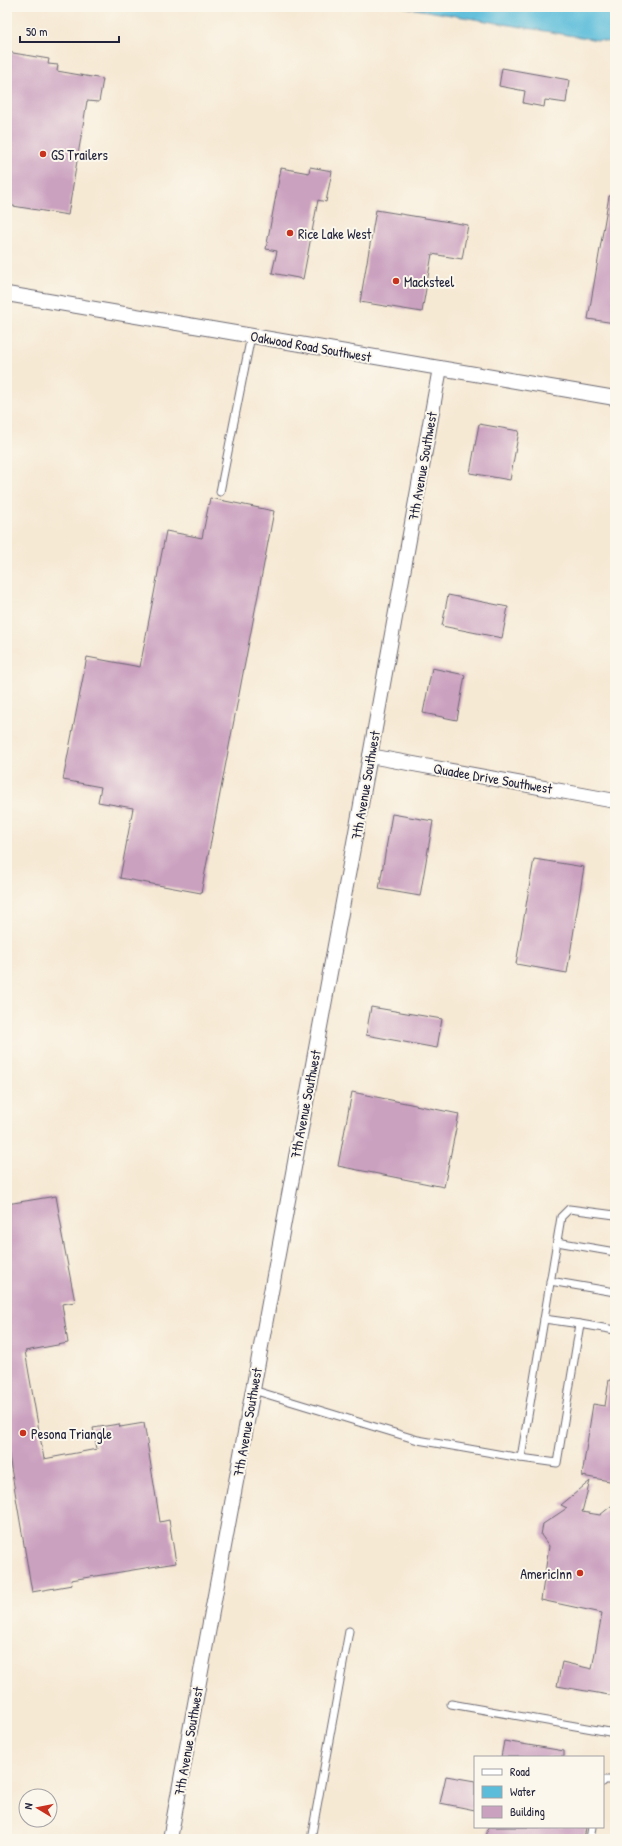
<svg xmlns="http://www.w3.org/2000/svg" width="622" height="1846" font-family="'Patrick Hand',sans-serif">
<style>
.water{fill:#5cbdda;stroke:#3f708a}
.building{fill:#cba1c0}
.lines{fill:none;stroke-linecap:round;stroke-linejoin:round}
.lane-casing{stroke:#6c6871;stroke-width:9}
.street-casing{stroke:#6c6871;stroke-width:16}
.lane{stroke:#fff;stroke-width:7}
.street{stroke:#fff;stroke-width:14}
.poi-dot{fill:#c8321e;stroke:#fbf7ec;stroke-width:1.5}
.labels{text-anchor:middle;dominant-baseline:central;stroke-width:4;stroke-linejoin:round;paint-order:stroke}
.poi-label{font-size:14px;fill:#22223b;stroke:#fbf7ec;text-anchor:start}
.street-label{font-size:14px;fill:#22223b;stroke:#fbf7ec}
</style>
<rect width="100%" height="100%" fill="#fbf7ec"/>
<filter id="ink" filterUnits="userSpaceOnUse"><feTurbulence type="fractalNoise" baseFrequency=".025" numOctaves="2"/><feDisplacementMap in="SourceGraphic" scale="8" xChannelSelector="R" yChannelSelector="G"/><feConvolveMatrix kernelMatrix="1 2 1 2 8 2 1 2 1" color-interpolation-filters="sRGB"/></filter>
<filter id="wash" filterUnits="userSpaceOnUse"><feTurbulence type="fractalNoise" baseFrequency=".012" numOctaves="4" result="noise"/><feDisplacementMap in="SourceGraphic" scale="16" xChannelSelector="R" yChannelSelector="G"/><feGaussianBlur stdDeviation="0.9" result="paint"/><feColorMatrix in="noise" values="0 0 0 0 0 0 0 0 0 0 0 0 0 0 0 0 0 1.4 0 .05"/><feComposite in="paint" operator="in"/></filter>
<g filter="url(#wash)">
<rect width="100%" height="100%" fill="#f6e9d4"/>
<polygon class="water" points="404,7 615,7 615,43"/>
<g id="blocks">
<g class="building">
<polygon points="7,52 49,59 48,64 58,65 57,71 103,79 99,102 87,101 68,215 7,205"/>
<polygon points="502,68 569,80 566,103 545,100 544,107 523,103 525,91 499,86"/>
<polygon points="310,167 332,171 326,202 318,200 303,279 272,273 277,251 266,249 281,168 309,173"/>
<polygon points="609,196 615,196 615,323 588,319"/>
<polygon points="376,210 468,225 462,259 432,254 422,312 360,302"/>
<polygon points="479,424 519,431 510,480 470,473"/>
<polygon points="210,498 274,511 201,893 120,878 133,808 98,802 101,787 63,780 87,657 140,667 166,531 202,538"/>
<polygon points="448,595 508,607 502,638 442,626"/>
<polygon points="432,668 465,675 457,720 423,713"/>
<polygon points="392,814 433,821 420,896 379,889"/>
<polygon points="534,859 584,867 567,973 516,964"/>
<polygon points="371,1007 442,1019 437,1048 366,1035"/>
<polygon points="352,1092 459,1114 444,1187 338,1166"/>
<polygon points="56,1196 62,1230 61,1230 75,1302 62,1304 68,1343 25,1351 44,1459 97,1449 93,1428 119,1424 120,1427 144,1423 160,1522 169,1520 176,1563 71,1580 72,1585 32,1592 7,1444 7,1204"/>
<polygon points="609,1380 615,1381 615,1482 582,1476 593,1404 605,1406"/>
<polygon points="590,1481 582,1512 600,1515 615,1503 615,1696 557,1686 562,1662 592,1669 602,1613 541,1600 549,1546 541,1535 543,1524 567,1508 561,1505"/>
<polygon points="504,1741 564,1751 564,1757 501,1757"/>
<polygon points="446,1776 475,1781 475,1810 440,1803"/>
<polygon points="488,1827 586,1827 584,1839 486,1839"/>
</g>
</g>
</g>
<g filter="url(#ink)">
<use href="#blocks" fill-opacity="0" stroke="#6c6871" stroke-width="1"/>
<g class="lines">
<g class="lane-casing">
<g id="lane">
<polyline points="220,492 251,336"/>
<polyline points="557,1242 615,1252"/>
<polyline points="550,1281 615,1292"/>
<polyline points="544,1319 580,1324"/>
<polyline points="253,1390 418,1440 521,1458 561,1217 569,1209 615,1215"/>
<polyline points="521,1458 557,1463 580,1324 615,1330"/>
<polyline points="451,1704 615,1733"/>
<polyline points="603,1782 604,1780 615,1780"/>
<polyline points="311,1839 349,1631"/>
<polyline points="590,1839 592,1827"/>
</g>
</g>
<g class="street-casing">
<g id="street">
<polyline points="7,294 615,398"/>
<polyline points="370,756 615,801"/>
<polyline points="170,1839 370,756 440,368"/>
</g>
</g>
<use href="#lane" class="lane"/>
<use href="#street" class="street"/>
</g>
</g>
<g class="poi-dot">
<circle cx="43" cy="154" r="4"/>
<circle cx="290" cy="233" r="4"/>
<circle cx="396" cy="281" r="4"/>
<circle cx="23" cy="1433" r="4"/>
<circle cx="580" cy="1573" r="4"/>
</g>
<g class="labels">
<g class="poi-label">
<text x="51" y="154">GS Trailers</text>
<text x="298" y="233">Rice Lake West</text>
<text x="404" y="281">Macksteel</text>
<text x="31" y="1433">Pesona Triangle</text>
<text x="572" y="1573" text-anchor="end">AmericInn</text>
</g>
<g class="street-label">
<text transform="translate(311 346) rotate(10)">Oakwood Road Southwest</text>
<text transform="translate(422 466) rotate(-80)">7th Avenue Southwest</text>
<text transform="translate(493 778) rotate(10)">Quadee Drive Southwest</text>
<text transform="translate(365 785) rotate(-80)">7th Avenue Southwest</text>
<text transform="translate(305 1104) rotate(-79)">7th Avenue Southwest</text>
<text transform="translate(247 1422) rotate(-80)">7th Avenue Southwest</text>
<text transform="translate(188 1741) rotate(-80)">7th Avenue Southwest</text>
</g>
</g>
<rect width="622" height="1846" fill="none" stroke="#fbf7ec" stroke-width="24"/>
<rect x="474" y="1756" width="130" height="72" fill="#fbf7ec" stroke="#a4a2a5"/>
<rect x="482" y="1769" width="20" height="6" fill="#ffffff" stroke="#a4a2a5"/>
<text x="510" y="1776" font-size="12" fill="#22223b">Road</text>
<rect x="482" y="1786" width="20" height="12" fill="#5cbdda" stroke="#a4a2a5"/>
<text x="510" y="1796" font-size="12" fill="#22223b">Water</text>
<rect x="482" y="1806" width="20" height="12" fill="#cba1c0" stroke="#a4a2a5"/>
<text x="510" y="1816" font-size="12" fill="#22223b">Building</text>
<g transform="translate(38 1808) rotate(280)"><circle r="19" fill="#fbf7ec" stroke="#a4a2a5"/>
<path d="M0-3L7 15L0 10L-7 15Z" fill="#c8321e"/>
<text y="-6" font-size="11" font-weight="bold" text-anchor="middle" fill="#22223b">N</text>
</g>
<path d="M20 36v6h99v-6" fill="none" stroke="#22223b" stroke-width="2"/>
<text x="26" y="36" font-size="12" fill="#22223b" stroke="#fbf7ec" stroke-width="3" paint-order="stroke">50 m</text>
</svg>
